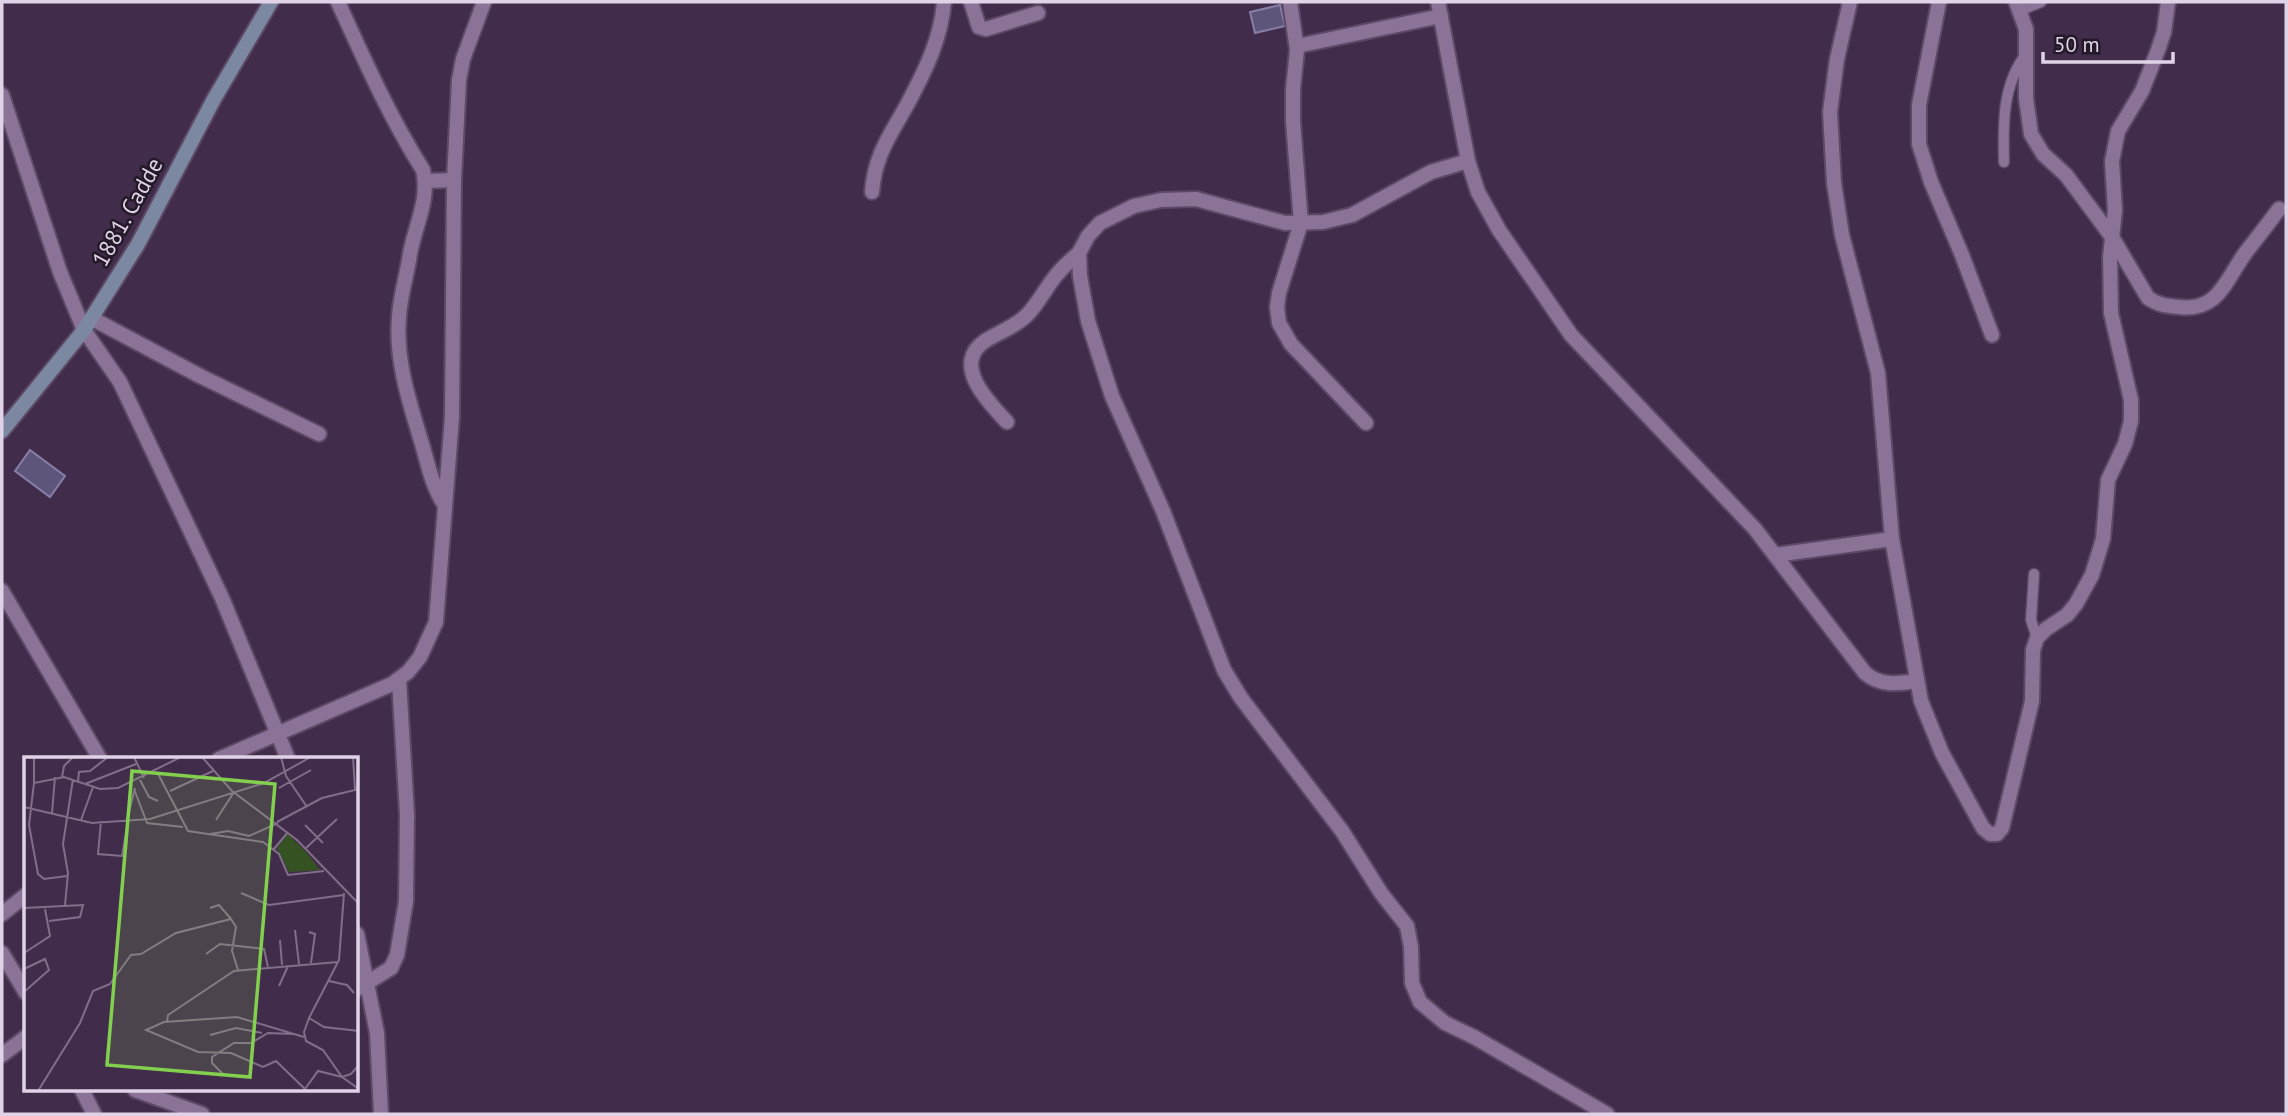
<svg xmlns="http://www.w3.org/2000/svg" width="2288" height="1116" font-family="'PT Sans',sans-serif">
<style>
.building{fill:#5e557b;stroke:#887fa8;stroke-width:2}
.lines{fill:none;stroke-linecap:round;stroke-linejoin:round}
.lane-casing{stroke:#5c4965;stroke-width:13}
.street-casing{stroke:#5c4965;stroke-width:18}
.secondary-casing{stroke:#5c4965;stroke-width:18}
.lane{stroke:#8b7297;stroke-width:10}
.street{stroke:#8b7297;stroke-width:14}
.secondary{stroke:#7c88a2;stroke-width:14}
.labels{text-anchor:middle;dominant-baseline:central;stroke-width:5;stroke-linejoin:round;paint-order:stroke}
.street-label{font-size:23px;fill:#e0d3e7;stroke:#231928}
.inset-road{fill:none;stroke:#816f8a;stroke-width:2}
.view{fill:#83d04e;fill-opacity:0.15;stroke:#83d04e;stroke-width:3.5}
.inset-edge{fill:none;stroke:#e0d3e7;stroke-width:3.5}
</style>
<rect width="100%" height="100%" fill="#422c4c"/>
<g class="building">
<polygon points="1280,5 1285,26 1255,33 1250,12"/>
<polygon points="30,450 65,476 50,497 15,471"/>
</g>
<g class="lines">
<g class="lane-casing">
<g id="lane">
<polyline points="2021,10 2041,2"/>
<path d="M2004,162C2003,125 2002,84 2027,53"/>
<polyline points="2034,574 2031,620 2037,638"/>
</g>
</g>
<g class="street-casing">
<g id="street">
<path d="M338,2C364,59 389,116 423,170C430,200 415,225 410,254C407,275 400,296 399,317C395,360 410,404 422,444C428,464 432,486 444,504"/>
<polyline points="971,2 979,27 986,29 1038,13"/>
<polyline points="1290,2 1297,50 1293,89 1293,122 1301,223 1279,293 1277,307 1279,323 1291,344 1366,423"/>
<path d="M1438,2L1468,161L1478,192L1499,230L1571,335L1755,529L1865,673C1880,686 1897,684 1916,681"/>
<polyline points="1850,2 1837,59 1830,112 1834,183 1842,235 1878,373 1892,539 1921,701 1942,753 1983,828 1990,834 1997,834 2002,828 2032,701 2033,650 2037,638 2046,629 2067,615 2076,604 2092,575 2103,539 2108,480 2125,444 2131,421 2131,400 2111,313 2110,257 2115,210 2112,161 2118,131 2142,91 2158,50 2164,32 2168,2"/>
<polyline points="1939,2 1919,105 1919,144 1931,182 1962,255 1992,335"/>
<path d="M2016,2L2026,29V98L2031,134L2043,154L2066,175L2112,237L2148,298C2158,305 2167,306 2179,307C2219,312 2226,279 2246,252C2257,238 2268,224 2279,209"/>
<polyline points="1297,46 1441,16"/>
<polyline points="2,95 60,272 84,330 120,382 222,598 288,759"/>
<polyline points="1468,161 1431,172 1352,215 1323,222 1285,223 1196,199 1161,200 1134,206 1100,223 1088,236 1079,253 1080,276 1088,321 1112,396 1163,511 1224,670 1241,698 1342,831 1381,893 1407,926 1411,947 1412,983 1420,1002 1445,1023 1474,1037 1607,1114"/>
<polyline points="426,181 454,180"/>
<path d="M872,192C875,154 890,136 908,103C925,71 941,39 944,2"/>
<polyline points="91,318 200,376 319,434"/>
<path d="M1007,422C988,402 951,364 985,341C999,332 1015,327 1027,315C1039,303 1047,285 1059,272C1065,265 1072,259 1079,253"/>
<polyline points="1775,555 1892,539"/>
<polyline points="2,591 100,759"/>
<polyline points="219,759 392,684 408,672 420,657 436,622 452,417 454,180 459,80 463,59 484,2"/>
<polyline points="2,914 26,895"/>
<polyline points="357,934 377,1033 381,1114"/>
<polyline points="2,953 26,993"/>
<polyline points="357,989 391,968 397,955 406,901 407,815 399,679"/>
<polyline points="2,1055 26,1037"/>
<polyline points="82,1090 94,1114"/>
<polyline points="135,1090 202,1114"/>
</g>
</g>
<g class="secondary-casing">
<polyline id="secondary" points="2,431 84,330 138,244 214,99 271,2"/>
</g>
<use href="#lane" class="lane"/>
<use href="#street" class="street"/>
<use href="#secondary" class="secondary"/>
</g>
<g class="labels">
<g class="street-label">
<text transform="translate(127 212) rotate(-61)">1881. Cadde</text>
</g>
</g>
<g transform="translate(24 757)">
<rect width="334" height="334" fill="#422c4c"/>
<path d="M264,77L282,95L296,113L265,115L253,91Z" fill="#355322"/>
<path class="inset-road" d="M110,0L120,21M178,0L208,34L273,83L335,147M257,0L262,19L283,50M329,0L331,32M133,15L164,74L239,85L255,97L264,118L300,114M38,20L40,9L49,0M116,23L125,40L134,44M54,25L55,15L66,14L84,0M10,26V0M61,27L112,7M255,31L287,13M110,32L123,66L159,70M146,34L189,14M0,50L68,66L126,62L240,26L285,1M28,56L31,20M57,63L69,30M103,63L111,31M192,63L210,35M77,64L74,97L98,99L104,63M253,65L298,41L335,32M281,68L299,86M186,77L204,74L225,79L254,66M282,91L313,62M250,92L264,75M43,119L20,122L14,117L5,68L10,26L40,20L76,32L94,31L157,0M217,136L245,148L320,138M320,136L315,203L285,261L300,270L335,274M41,148L44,116L39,87L49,22M0,151L59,148L56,160L25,164M186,151L195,148L207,162M271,173L275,207M285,175L291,177L287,206M256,183L258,208M0,196L26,179L21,152M182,197L196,187L240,192L244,210M0,212L21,202L25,213L0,235M305,224L323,228L330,236M255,229L264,209M285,261L280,275L282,284L299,293L318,320L335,332M143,265L144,258L210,214L314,205M186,278L212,271L238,276M280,280L213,260L140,265L122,273L174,295L207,296L239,310L252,304L283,334M199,317L188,306V300L210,286H227L244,276L269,277M281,332L294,314L318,320L327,317L335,308M14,334L56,266L69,234L86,227L107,198L117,197L152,176L207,162L212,170L208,194L214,213"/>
<path class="view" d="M108,14L251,27L226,320L83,308Z"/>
<rect width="334" height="334" class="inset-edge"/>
</g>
<rect width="2288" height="1116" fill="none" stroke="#e0d3e7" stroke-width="7"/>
<path d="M2043 52v10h130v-10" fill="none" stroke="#e0d3e7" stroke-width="3.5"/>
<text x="2054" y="52" font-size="21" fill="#e0d3e7" stroke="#231928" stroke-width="5" paint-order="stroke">50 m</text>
</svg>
